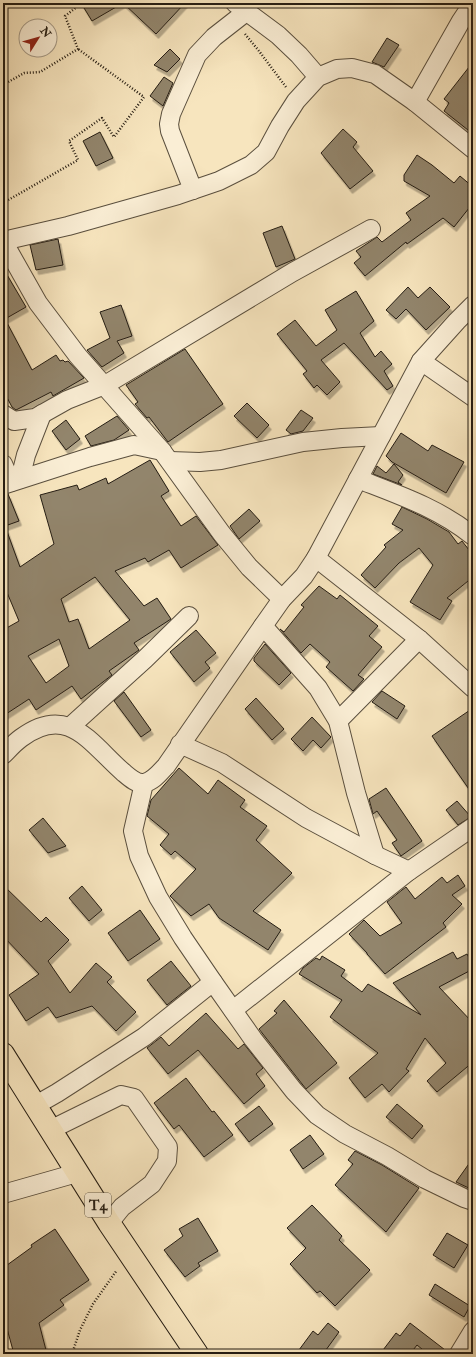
<svg xmlns="http://www.w3.org/2000/svg" width="476" height="1357" font-family="'IM FELL Double Pica',serif">
<style>
.building{fill:#92856c;stroke:#251d13;fill-rule:evenodd;filter:url(#shadow)}
.lines{fill:none;stroke-linecap:round;stroke-linejoin:round}
.minor-casing{stroke:#5a4f3e;stroke-width:20}
.highway-casing{stroke:#251d13;stroke-width:24}
.path{stroke:#251d13;stroke-width:2.5;stroke-dasharray:1 2;stroke-linecap:butt}
.minor{stroke:#faeed5;stroke-width:18}
.highway{stroke:#f7e5be;stroke-width:22}
.labels{text-anchor:middle;dominant-baseline:central;stroke-width:3;stroke-linejoin:round;paint-order:stroke}
.shield{fill:#faeed5;stroke:#655c4d;stroke-width:1}
.shield-label{font-size:14px;font-weight:bold;fill:#251d13}
</style>
<defs>
<filter id="shadow"><feDropShadow dx="2.5" dy="4.5" stdDeviation="0" flood-color="#0004"/></filter>
</defs>
<rect width="100%" height="100%" fill="#f7e5be"/>
<filter id="stains"><feTurbulence type="fractalNoise" baseFrequency=".005" numOctaves="4"/><feColorMatrix values="0 0 0 0 .2 0 0 0 0 .09 0 0 0 0 .02 0 0 0 .5 -.17"/></filter>
<radialGradient id="worn" r=".72"><stop offset=".6" stop-color="#630" stop-opacity="0"/><stop offset="1" stop-color="#630" stop-opacity=".3"/></radialGradient>
<g class="building">
<polygon points="81,3 185,3 156,34 123,3 92,21"/>
<polygon points="387,38 399,45 384,67 372,62"/>
<polygon points="170,49 180,59 167,72 154,65"/>
<polygon points="473,62 473,134 444,111 449,103 444,99"/>
<polygon points="164,77 173,83 163,106 150,96"/>
<polygon points="343,129 357,142 353,147 373,171 350,189 321,153"/>
<polygon points="100,132 113,158 96,166 83,141"/>
<polygon points="417,155 432,165 454,183 460,176 473,187 473,203 454,227 443,218 407,244 406,242 365,276 354,263 361,257 356,251 377,237 382,242 411,220 406,213 430,196 404,181 404,175"/>
<polygon points="282,226 295,259 276,267 263,233"/>
<polygon points="58,239 63,265 36,270 30,245"/>
<polygon points="3,268 26,307 5,319 32,370 56,355 60,361 63,360 65,362 68,361 84,378 53,396 51,392 16,410 12,407 3,390"/>
<polygon points="408,287 418,298 430,287 450,307 426,330 406,309 396,319 386,310"/>
<polygon points="356,291 374,321 360,333 375,357 381,351 392,364 384,371 393,386 387,390 344,343 321,360 340,382 327,395 317,385 314,388 303,374 307,371 277,334 295,320 316,346 337,330 325,310"/>
<polygon points="121,305 132,336 117,341 124,353 102,367 87,350 110,338 100,312"/>
<polygon points="185,349 223,404 168,442 149,417 147,418 135,404 138,402 126,385"/>
<polygon points="247,403 269,425 257,438 234,416"/>
<polygon points="301,410 313,418 303,431 291,434 286,430"/>
<polygon points="117,416 129,430 114,440 91,446 85,436"/>
<polygon points="66,420 80,439 66,450 52,431"/>
<polygon points="401,433 428,451 432,445 464,462 446,493 392,462 386,456"/>
<path d="M150,460L169,491L161,496L181,526L196,516L218,545L181,568L169,550L148,562L145,558L115,571L144,606L157,598L171,619L134,643L139,650L109,671L112,675L81,699L72,686L36,710L29,699L3,716V630L19,621L3,583V495L8,494L19,521L5,526L20,567L54,544L40,495L77,485L79,490L106,478L108,484ZM95,577L130,620L89,649L78,619L69,622L61,599ZM59,639L69,666L46,683L28,656Z"/>
<polygon points="394,464 403,475 398,482 402,485 373,474 377,466 386,473"/>
<polygon points="402,507 427,519 449,532 458,544 462,541 473,555 473,577 447,598 452,601 440,620 410,602 433,565 419,548 399,563 375,588 361,575 386,547 384,545 403,530 392,524"/>
<polygon points="249,509 260,521 239,539 230,526"/>
<polygon points="319,586 337,599 340,595 378,626 369,636 382,647 358,675 364,679 353,691 326,667 330,662 310,644 301,653 280,629 284,632 304,607 301,605"/>
<polygon points="196,630 216,653 205,662 210,668 194,682 170,652"/>
<polygon points="265,644 291,673 279,685 254,661 254,658"/>
<polygon points="382,691 405,706 397,719 372,702"/>
<polygon points="124,692 151,730 141,737 114,701"/>
<polygon points="256,698 284,729 272,740 245,709"/>
<polygon points="473,708 473,795 432,736"/>
<polygon points="312,717 331,737 321,748 313,740 303,751 291,739"/>
<polygon points="179,768 208,794 218,780 245,800 240,807 267,826 256,840 292,873 253,911 281,930 268,950 219,918 209,904 191,916 170,896 196,869 175,851 171,855 160,845 169,834 147,816 151,800"/>
<polygon points="386,788 422,841 401,856 392,843 397,840 377,811 373,814 369,799"/>
<polygon points="457,801 471,817 458,825 446,810"/>
<polygon points="43,818 66,846 48,853 29,830"/>
<polygon points="458,875 465,886 452,895 462,904 443,923 446,927 385,974 367,954 367,953 349,934 364,920 380,936 402,923 387,902 402,890 406,887 415,899 442,877 447,883"/>
<polygon points="3,885 41,922 46,917 69,940 48,961 70,993 96,963 112,977 107,982 136,1012 116,1031 92,1006 56,1018 48,1007 26,1021 9,995 39,974 3,936"/>
<polygon points="82,886 102,910 89,921 69,898"/>
<polygon points="140,910 160,939 128,961 108,933"/>
<polygon points="453,952 457,959 467,954 473,965 473,969 439,987 473,1023 473,1062 437,1092 427,1081 446,1063 425,1038 406,1069 409,1071 389,1092 382,1084 365,1098 349,1078 378,1053 330,1017 342,1000 299,974 303,968 316,958 320,960 322,956 345,970 341,976 362,992 368,984 421,1015 393,983"/>
<polygon points="171,961 191,986 167,1005 147,980"/>
<polygon points="284,1000 337,1063 306,1089 259,1029 277,1013 274,1011"/>
<polygon points="206,1013 238,1049 244,1044 263,1068 256,1074 265,1086 244,1104 198,1050 168,1074 147,1048 161,1037 169,1046"/>
<polygon points="186,1078 212,1112 214,1111 233,1135 204,1157 179,1125 174,1129 154,1103"/>
<polygon points="397,1104 423,1126 412,1139 386,1117"/>
<polygon points="259,1106 273,1124 249,1142 235,1124"/>
<polygon points="310,1135 324,1154 303,1169 290,1150"/>
<polygon points="355,1151 382,1165 419,1188 386,1232 335,1185 353,1164 348,1160"/>
<polygon points="473,1158 473,1190 456,1182"/>
<polygon points="312,1205 342,1236 339,1240 370,1270 335,1306 320,1291 317,1293 290,1264 306,1248 287,1228"/>
<polygon points="198,1218 218,1251 198,1263 200,1266 185,1277 164,1250 183,1236 179,1229"/>
<polygon points="55,1229 89,1280 60,1300 64,1305 39,1323 47,1354 14,1354 3,1314 3,1268 32,1247 31,1245"/>
<polygon points="447,1233 468,1245 454,1268 433,1255"/>
<polygon points="435,1284 470,1306 464,1317 429,1295"/>
<polygon points="328,1323 339,1332 323,1354 296,1354 313,1331 318,1335"/>
<polygon points="410,1323 449,1353 449,1354 428,1354 417,1345 410,1354 380,1354 396,1333 400,1336"/>
</g>
<g class="lines">
<g class="minor-casing">
<g id="minor">
<polyline points="235,3 278,35 299,55 318,77"/>
<polyline points="415,102 461,21 473,3"/>
<polyline points="193,190 170,131 169,124 171,114 197,55 214,37 246,12"/>
<polyline points="3,241 68,226 178,195 219,181 251,165 266,152 280,126 296,101 318,77 337,69 352,68 375,74 415,102 473,149"/>
<polyline points="3,241 38,303 78,356 162,451 222,534 249,567 282,599"/>
<polyline points="421,361 473,397"/>
<polyline points="3,414 14,421 35,418 67,400 105,385 293,272 371,229"/>
<polyline points="170,461 200,462 221,460 303,442 342,438 381,436"/>
<polyline points="3,464 11,482"/>
<polyline points="20,479 26,455 42,414"/>
<path d="M358,479C399,495 438,508 473,536"/>
<polyline points="3,485 90,457 134,445 162,451"/>
<polyline points="316,558 419,639 473,688"/>
<polyline points="263,626 318,688 338,721 356,793 375,855"/>
<polyline points="338,721 419,639"/>
<polyline points="71,726 145,659 189,616"/>
<polyline points="180,744 222,763 306,818 375,855 409,871"/>
<path d="M3,755C9,749 14,743 21,738C68,703 90,743 123,772C129,777 136,784 144,783C154,781 160,772 166,766L263,626L282,599L304,576L316,558L421,361L457,321L473,305"/>
<polyline points="144,783 133,831 139,856 158,897 183,938 213,982 253,1039 294,1091 317,1115 345,1134 387,1156 425,1179 464,1198 473,1201"/>
<polyline points="233,1010 409,871 473,827"/>
<polyline points="36,1105 57,1093 144,1037 213,982"/>
<polyline points="50,1130 121,1095 134,1098 168,1147 167,1161 152,1184 122,1207 109,1223"/>
<polyline points="3,1194 77,1173"/>
<polyline points="459,1354 473,1331"/>
</g>
</g>
<g class="highway-casing">
<polyline id="highway" points="3,1054 109,1223 197,1354"/>
</g>
<g class="path">
<polyline points="245,34 259,51 286,87"/>
<polyline points="3,85 24,73 40,72 78,49 65,16 82,3"/>
<polyline points="3,203 78,160 69,141 102,118 114,137 144,97 78,49"/>
<polyline points="3,1029 7,1035"/>
<polyline points="72,1354 80,1330 93,1304 117,1270"/>
</g>
<use href="#minor" class="minor"/>
<use href="#highway" class="highway"/>
</g>
<g class="labels">
<rect class="shield" x="85" y="1193" width="26" height="24" rx="3"/>
<g class="shield-label">
<text x="98" y="1205">T4</text>
</g>
</g>
<rect width="476" height="1357" fill="none" stroke="#f7e5be" stroke-width="16"/>
<rect x="4" y="4" width="468" height="1349" fill="none" stroke="#251d13" stroke-width="2"/>
<rect x="8" y="8" width="460" height="1341" fill="none" stroke="#251d13"/>
<g transform="translate(38 38) rotate(53)"><circle r="19" fill="#faeed5" stroke="#a59a87"/>
<path d="M0-3L7 15L0 10L-7 15Z" fill="#8f2418"/>
<text y="-6" font-size="11" font-weight="bold" text-anchor="middle" fill="#251d13">N</text>
</g>
<rect width="100%" height="100%" filter="url(#stains)"/>
<rect width="100%" height="100%" fill="url(#worn)"/>
</svg>
